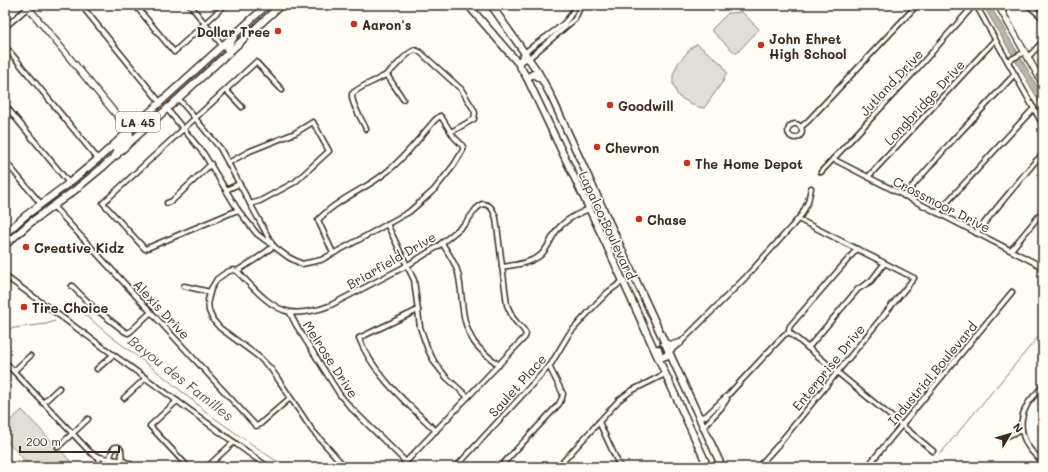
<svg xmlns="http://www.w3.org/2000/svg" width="1048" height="472" font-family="Mali,sans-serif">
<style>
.green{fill:#e1ded7;stroke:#8e847a}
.water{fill:#bbb4ad;stroke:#887d74}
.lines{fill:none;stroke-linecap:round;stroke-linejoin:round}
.stream{stroke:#887d74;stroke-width:1}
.street-casing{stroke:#3b2a1e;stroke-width:7}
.secondary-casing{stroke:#3b2a1e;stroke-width:8}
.primary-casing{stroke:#3b2a1e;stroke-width:9}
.street{stroke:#fdfcf7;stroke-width:4}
.secondary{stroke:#fdfcf7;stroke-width:5.5}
.primary{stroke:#fdfcf7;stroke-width:6}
.poi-dot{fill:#c8321e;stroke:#fdfcf7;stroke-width:1.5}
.labels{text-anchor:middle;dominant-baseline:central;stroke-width:3.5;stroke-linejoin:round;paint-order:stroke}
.shield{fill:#fdfcf7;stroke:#75695f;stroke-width:1}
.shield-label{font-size:12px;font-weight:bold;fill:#3b2a1e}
.poi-label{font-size:13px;font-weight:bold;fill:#3b2a1e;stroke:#fdfcf7;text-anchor:start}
.street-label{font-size:13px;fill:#3b2a1e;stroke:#fdfcf7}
.water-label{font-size:14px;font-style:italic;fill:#615349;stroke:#fdfcf7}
</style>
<rect width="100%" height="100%" fill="#fdfcf7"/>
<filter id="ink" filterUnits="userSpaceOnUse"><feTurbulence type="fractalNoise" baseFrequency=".025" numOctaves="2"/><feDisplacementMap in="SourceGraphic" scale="8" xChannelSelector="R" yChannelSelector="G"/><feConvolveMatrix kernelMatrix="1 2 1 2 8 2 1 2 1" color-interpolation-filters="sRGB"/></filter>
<g filter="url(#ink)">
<g class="green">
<polygon points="742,12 759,29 737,53 735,53 711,30 728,13"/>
<polygon points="697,44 722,64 727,73 725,75 724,80 704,108 698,107 679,97 677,94 673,84 673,75 678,63 692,47"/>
<polygon points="22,410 76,467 31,467 5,439 5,425"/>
</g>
<polygon class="water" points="983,5 990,5 1043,96 1043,108"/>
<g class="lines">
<g class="stream">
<polyline points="67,312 72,307 76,307 109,335 163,376 209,414 234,432 285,467"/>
<polyline points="5,330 7,329 46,324 55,321"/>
<polyline points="940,454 1043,331"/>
</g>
<g class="street-casing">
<g id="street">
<polyline points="81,5 160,102"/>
<polyline points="135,5 174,52 225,5"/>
<polyline points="190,5 222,45"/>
<polyline points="976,5 1043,125"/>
<polyline points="1028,5 1043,18"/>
<polyline points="1002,12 1008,5"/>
<polyline points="5,27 31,5"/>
<polyline points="5,46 98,159"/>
<polyline points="1028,57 1033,52 1043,41"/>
<polyline points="1008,61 1025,52"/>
<path d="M518,62C520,59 523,55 526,52C540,38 571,26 575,5"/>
<polyline points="518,63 529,58 575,19 581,5"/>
<polyline points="387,75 403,99"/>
<polyline points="226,90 242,107"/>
<polyline points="178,98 220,148 272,244"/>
<polyline points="5,105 69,183"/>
<path d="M167,109L204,154L238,210L257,234L288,257L302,264L321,260L364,237L409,212L424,199L434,190L454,165L463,150V147L462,145L454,137L442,118L440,116L435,120C419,138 404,159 384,174C369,186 352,193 337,204C330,208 324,214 318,220L333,253"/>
<circle cx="795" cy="131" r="7"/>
<polyline points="801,127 808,121 917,5"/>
<path d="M366,129C362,119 351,104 352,94C362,84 376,82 387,74C396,68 405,53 415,50L420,52L461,89L474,110L475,113L474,119L451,132"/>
<polyline points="833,159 1043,267"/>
<polyline points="5,161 41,204"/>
<polyline points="228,163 250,151 295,133 313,122 329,151 305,173 295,182 260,201 250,204"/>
<polyline points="821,172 917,69 974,5"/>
<polyline points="868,177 995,40"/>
<polyline points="226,190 239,184"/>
<polyline points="904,196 951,142 1015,74"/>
<polyline points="167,203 172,201 211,164"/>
<polyline points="53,206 256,426 259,425 290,398"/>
<polyline points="238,210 145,249 103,203 256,62 282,90"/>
<polyline points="937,213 1034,108"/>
<polyline points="5,223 10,229"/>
<polyline points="387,224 414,280 420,327 428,350 435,363 446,377 468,397"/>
<polyline points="976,233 1034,163 1043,154"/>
<path d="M442,243C448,253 455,262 458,273C464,298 459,318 474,342C480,351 490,358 499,365"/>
<polyline points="274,246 256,259 237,271 233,270 227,272 217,279 211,289 208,300 209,311 213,320 220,328 259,357 271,369 278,379 312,430 345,467"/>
<polyline points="1011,250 1043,211"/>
<path d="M502,267C514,265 527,264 538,257C548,251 550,238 558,229C566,219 578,214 589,209"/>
<path d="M237,271C251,285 269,308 290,312C300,314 319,310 329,306L408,265L437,247L465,224L476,209L482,204C491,204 493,210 496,218L507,305L513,318L517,323L523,329L526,334L525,337L401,467"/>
<polyline points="5,276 268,467"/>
<polyline points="72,286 93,307 124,331 128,333 131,331 151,312"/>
<polyline points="184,286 210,292"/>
<path d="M418,310L359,338C374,376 407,403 436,431"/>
<polyline points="290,313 296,325 340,395 351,408 406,462"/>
<polyline points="789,332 837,372 933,451"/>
<polyline points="789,332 789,329 790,326 857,249"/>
<polyline points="808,348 858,289 871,281 884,264"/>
<polyline points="669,352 680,343 745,278 793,225 802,214 808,202 811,188"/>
<path d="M5,362L89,451C92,454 96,456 100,457C113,461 122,457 134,467"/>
<polyline points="97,369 113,355"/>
<polyline points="14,371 30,356"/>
<path d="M1043,386C1038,392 1031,398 1027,405C1015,426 1024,449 1043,461"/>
<polyline points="124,398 146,378"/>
<polyline points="177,401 150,426 188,467"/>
<polyline points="43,403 59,388"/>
<polyline points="699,417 706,416 710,412 729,394 784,335 789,332"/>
<polyline points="599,422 620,467"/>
<polyline points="704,428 708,422 721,408 727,399"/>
<polyline points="1002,438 1022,430"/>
<polyline points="58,447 88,419"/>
<polyline points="99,457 98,463 99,467"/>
<path d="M108,467C111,460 109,452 115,447H119L121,450L122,460"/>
<polyline points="207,467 234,442"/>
<polyline points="456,467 551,364 569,334 596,304 608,292 623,281"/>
<polyline points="500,467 559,404 562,398 563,394 549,366"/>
<polyline points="558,467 619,400 631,391 665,374"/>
<polyline points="758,467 778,445 914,278 798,219"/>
<polyline points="867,467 1012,292"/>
</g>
</g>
<g class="secondary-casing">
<g id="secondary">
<polyline points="26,5 129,130"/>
<polyline points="998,5 1043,84"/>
</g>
</g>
<g class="primary-casing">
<g id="primary">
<polyline points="468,5 518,63 527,78 606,244 708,467"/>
<polyline points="491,5 538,72 551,96 722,467"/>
<path d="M229,53L227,49C228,45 232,41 234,37"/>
<polyline points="527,78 533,74 541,79"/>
<polyline points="117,155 116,150 130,136 129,130"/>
<polyline points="5,234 25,216 69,183 98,159 267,5"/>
<polyline points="5,245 30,223 75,190 104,166 281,5"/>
<polyline points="664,343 672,345 680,343"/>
<polyline points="658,349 660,355 663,357 666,356 669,352"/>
</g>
</g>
<use href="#street" class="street"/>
<use href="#secondary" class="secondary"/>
<use href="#primary" class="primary"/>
</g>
</g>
<g class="poi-dot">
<circle cx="354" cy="24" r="4"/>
<circle cx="278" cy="31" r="4"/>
<circle cx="761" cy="45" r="4"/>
<circle cx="610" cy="105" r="4"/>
<circle cx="597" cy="147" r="4"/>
<circle cx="687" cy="163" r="4"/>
<circle cx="639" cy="219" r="4"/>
<circle cx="26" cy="247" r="4"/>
<circle cx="24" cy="307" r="4"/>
</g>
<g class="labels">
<rect class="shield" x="116" y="112" width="44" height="20" rx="3"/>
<g class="shield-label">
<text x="138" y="122">LA 45</text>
</g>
<g class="poi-label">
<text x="362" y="24">Aaron's</text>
<text x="270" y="31" text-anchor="end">Dollar Tree</text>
<text x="769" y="38">John Ehret<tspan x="769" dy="15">High School</tspan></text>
<text x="618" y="105">Goodwill</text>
<text x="605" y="147">Chevron</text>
<text x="695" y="163">The Home Depot</text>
<text x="647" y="219">Chase</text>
<text x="34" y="247">Creative Kidz</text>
<text x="32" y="307">Tire Choice</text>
</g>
<g class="street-label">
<text transform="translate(891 82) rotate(-47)">Jutland Drive</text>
<text transform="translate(924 102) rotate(-47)">Longbridge Drive</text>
<text transform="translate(942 204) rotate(27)">Crossmoor Drive</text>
<text transform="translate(608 225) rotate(65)">Lapalco Boulevard</text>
<text transform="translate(391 260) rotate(-30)">Briarfield Drive</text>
<text transform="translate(162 309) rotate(47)">Alexis Drive</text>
<text transform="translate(331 359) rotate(57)">Melrose Drive</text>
<text transform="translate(828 367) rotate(-51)">Enterprise Drive</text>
<text transform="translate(932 373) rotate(-50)">Industrial Boulevard</text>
<text transform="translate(517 385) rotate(-48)">Saulet Place</text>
</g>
<g class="water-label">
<text transform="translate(181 378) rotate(38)">Bayou des Familles</text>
</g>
</g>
<rect width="1048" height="472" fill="none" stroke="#fdfcf7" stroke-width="20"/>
<rect x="10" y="10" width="1028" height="452" fill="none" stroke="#3b2a1e" stroke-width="1.5" filter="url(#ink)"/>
<g transform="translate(1010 434) rotate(52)" stroke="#fdfcf7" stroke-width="3" paint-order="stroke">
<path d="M0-3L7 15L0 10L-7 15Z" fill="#3b2a1e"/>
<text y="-6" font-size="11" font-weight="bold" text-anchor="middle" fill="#3b2a1e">N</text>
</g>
<path d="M20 446v6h99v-6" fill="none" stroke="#3b2a1e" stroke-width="2"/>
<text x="26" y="446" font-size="12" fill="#3b2a1e" stroke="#fdfcf7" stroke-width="3" paint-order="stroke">200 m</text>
</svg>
